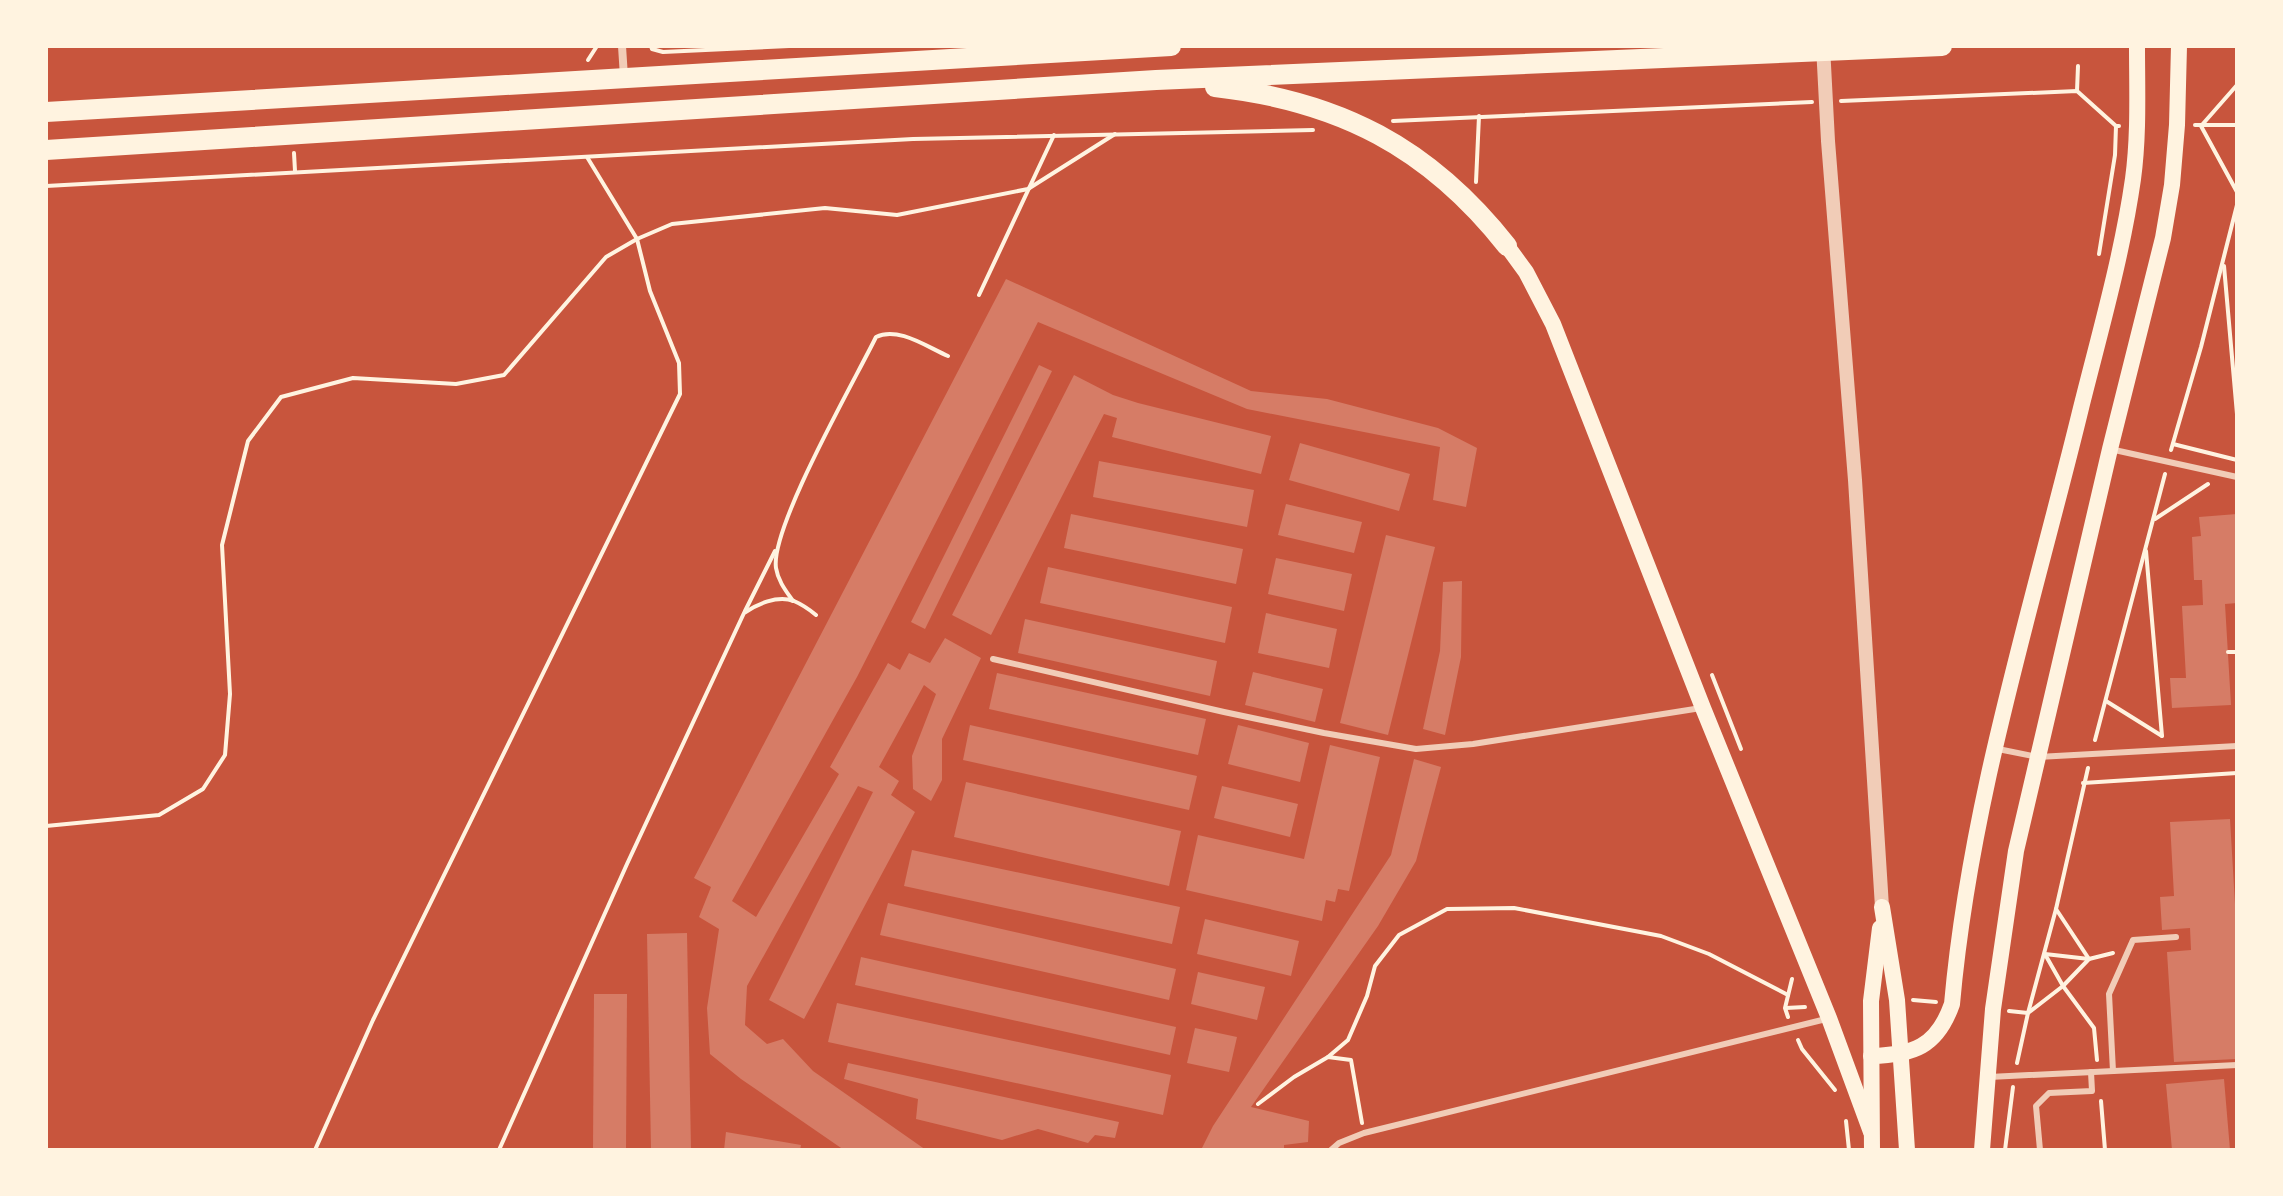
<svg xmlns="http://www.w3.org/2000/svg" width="2283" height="1196" font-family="'PT Serif',serif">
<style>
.building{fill:#d67c66}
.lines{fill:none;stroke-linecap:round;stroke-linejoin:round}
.path{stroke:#fff3e0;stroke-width:4}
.service{stroke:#f1ccb7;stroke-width:6}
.minor{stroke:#f1ccb7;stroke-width:8}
.tertiary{stroke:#f1ccb7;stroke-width:14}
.secondary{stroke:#fff3e0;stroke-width:16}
.trunk{stroke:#fff3e0;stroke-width:20}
</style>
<rect width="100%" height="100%" fill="#c8553d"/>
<g class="building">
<polygon points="1006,279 1251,391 1327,399 1438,428 1477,448 1466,507 1433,500 1440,447 1247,409 1038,322 857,677 732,901 756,917 839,774 830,767 888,663 900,670 909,653 930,663 945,638 981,658 942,739 942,780 931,801 913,789 912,756 936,694 924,685 879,767 899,781 891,795 915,812 804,1019 769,1000 873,792 858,786 747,986 745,1025 767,1044 783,1039 813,1071 926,1150 844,1150 741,1079 710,1054 707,1008 719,929 699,917 711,887 694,878"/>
<polygon points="1039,365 1052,371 925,629 911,622"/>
<polygon points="1074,375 1113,395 1138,403 1271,436 1261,474 1112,437 1117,418 1104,414 991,635 952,615"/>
<polygon points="1300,443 1410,474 1399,511 1289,480"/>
<polygon points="1099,461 1254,490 1247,527 1093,497"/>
<polygon points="1286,504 1362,522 1354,553 1278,535"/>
<polygon points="1071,514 1243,549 1236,584 1064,548"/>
<polygon points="2237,514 2237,603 2225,604 2231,705 2172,708 2170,678 2186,678 2182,606 2203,605 2202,580 2194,580 2192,537 2201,536 2199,517"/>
<polygon points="1386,535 1435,547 1388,735 1340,723"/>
<polygon points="1276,558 1352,574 1344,611 1268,594"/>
<polygon points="1048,567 1232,607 1225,643 1040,603"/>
<polygon points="1462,581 1461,657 1445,735 1423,729 1440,651 1443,582"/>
<polygon points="1266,613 1337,629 1329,668 1258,653"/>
<polygon points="1025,619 1217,661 1210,696 1018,653"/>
<polygon points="1253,672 1323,689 1315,722 1245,705"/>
<polygon points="997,673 1206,719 1198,755 989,709"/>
<polygon points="970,725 1197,776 1189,810 963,760"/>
<polygon points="1238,725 1309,743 1300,782 1228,764"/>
<polygon points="1330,745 1380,757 1349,891 1338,889 1335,902 1326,900 1322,921 1186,890 1198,835 1304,859"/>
<polygon points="1414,759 1441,767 1416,861 1378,926 1251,1107 1309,1121 1308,1142 1284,1145 1284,1150 1201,1150 1213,1126 1391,855"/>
<polygon points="966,782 1181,831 1169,886 954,837"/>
<polygon points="1222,786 1298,804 1290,837 1214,818"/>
<polygon points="2230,819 2237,938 2237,1059 2174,1062 2167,952 2191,950 2190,928 2162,930 2160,897 2174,896 2170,822"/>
<polygon points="912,850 1180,907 1172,944 904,886"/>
<polygon points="888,903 1176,969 1169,1000 880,935"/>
<polygon points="1205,919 1299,941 1291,976 1197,954"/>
<polygon points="687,933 691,1150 651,1150 647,934"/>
<polygon points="861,957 1176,1027 1170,1055 855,985"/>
<polygon points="1198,972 1265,987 1257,1020 1191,1004"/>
<polygon points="594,994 627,994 626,1150 593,1150"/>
<polygon points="837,1003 1171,1075 1163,1115 828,1042"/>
<polygon points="1195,1028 1237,1037 1229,1072 1187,1063"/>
<polygon points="848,1063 1119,1122 1115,1138 1095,1135 1088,1143 1038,1129 1002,1140 916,1119 918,1099 844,1079"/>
<polygon points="2224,1079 2230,1150 2172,1150 2166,1084"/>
<polygon points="726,1132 801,1145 800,1150 724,1150"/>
</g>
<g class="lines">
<g class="path">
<polyline points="651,46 652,49 663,52 789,46"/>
<polyline points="588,60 597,46"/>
<polyline points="2237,85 2201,126 2237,192"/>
<polyline points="2077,91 2078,66"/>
<polyline points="1841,101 2077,91 2116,126 2119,126"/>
<polyline points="1393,121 1812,102"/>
<polyline points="2195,125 2237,125"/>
<polyline points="294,153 295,171"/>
<polyline points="1476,182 1479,116"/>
<polyline points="46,186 913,139 1313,130"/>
<polyline points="2099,254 2115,155 2116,126"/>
<polyline points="2224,266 2237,414"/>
<polyline points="979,295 1054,135"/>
<polyline points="2173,444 2237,460"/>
<polyline points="2171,450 2201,347 2237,205"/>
<polyline points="2155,519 2208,484"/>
<polyline points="2146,551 2162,736"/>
<path d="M793,601C786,591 778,581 776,568C770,528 855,380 876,337C898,326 927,347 948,356"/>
<polyline points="745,611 775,551"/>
<polyline points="2228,652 2237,652"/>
<polyline points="1712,675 1741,749"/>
<polyline points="2106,701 2162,736"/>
<polyline points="2095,740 2165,474"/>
<polyline points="2083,783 2237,773"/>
<polyline points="46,826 159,815 203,789 225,755 230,694 222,545 248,441 281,397 353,378 456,384 504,375 606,257 637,239 672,224 825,208 897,215 1028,189 1115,134"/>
<polyline points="2045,954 2089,959 2113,953"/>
<polyline points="2046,956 2063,986 2094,1028 2097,1060"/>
<polyline points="1913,1000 1936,1002"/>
<polyline points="1786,1008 1805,1007"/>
<polyline points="2009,1011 2028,1013 2063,986 2089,959 2056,909"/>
<polyline points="1788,1017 1785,1008 1792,979"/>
<polyline points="1798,1040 1802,1049 1835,1090"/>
<polyline points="1328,1057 1348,1040 1367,996 1375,966 1399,935 1447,909 1514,908 1661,936 1709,954 1788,995"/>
<polyline points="2017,1063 2028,1013 2056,909 2088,768"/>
<polyline points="2101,1101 2105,1150"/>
<polyline points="1258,1104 1294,1077 1328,1057 1351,1060 1362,1123"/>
<polyline points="1846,1121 1849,1150"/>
<polyline points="315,1150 373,1020 680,394 679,363 650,291 637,239 587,157"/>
<path d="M499,1150L627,864L744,613C757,604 777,595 794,601C801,604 810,610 816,615"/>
<polyline points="2005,1150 2013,1087"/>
</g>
<g class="service">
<polyline points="2110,449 2237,477"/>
<polyline points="993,659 1224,712 1324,733 1416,749 1473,744 1701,708"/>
<polyline points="1998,749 2038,757 2237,746"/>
<polyline points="2113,1071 2109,994 2133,940 2176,937"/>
<polyline points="1989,1077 2237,1065"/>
<polyline points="1331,1150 1339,1143 1364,1133 1826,1019"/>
<polyline points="2040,1150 2036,1106 2049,1093 2092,1091 2091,1072"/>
</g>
<polyline class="minor" points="622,46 624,77"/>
<polyline class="tertiary" points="1823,46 1828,141 1855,480 1882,907"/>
<g class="secondary">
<polyline points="1507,246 1526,272 1553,324 1703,708 1829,1018 1871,1132"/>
<polyline points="1882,907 1897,1000 1907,1150"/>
<path d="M1871,1056C1913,1055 1937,1047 1952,1004C1970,801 2033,605 2081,408C2100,332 2122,256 2133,179C2139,135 2137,90 2137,46"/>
<polyline points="1872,1150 1871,1001 1880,928"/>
<polyline points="1982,1150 1993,1009 2016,851 2110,449 2163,238 2172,185 2177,125 2179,46"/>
</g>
<g class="trunk">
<path d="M1215,87C1339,101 1429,147 1507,246"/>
<polyline points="46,112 1171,46"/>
<polyline points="46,150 1156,80 1942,46"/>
</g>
</g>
<rect width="2283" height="1196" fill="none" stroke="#fff3e0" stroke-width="96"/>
</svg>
